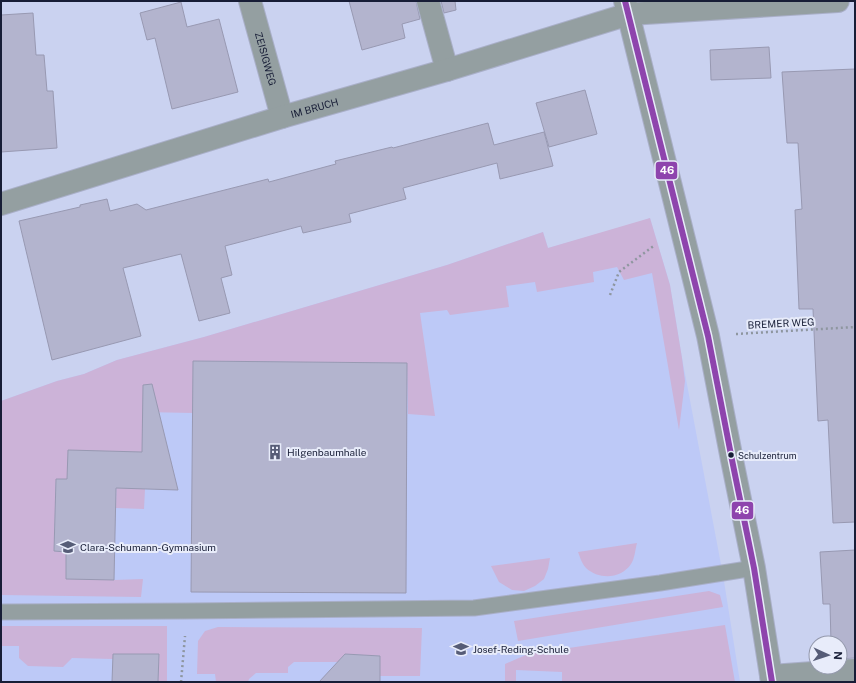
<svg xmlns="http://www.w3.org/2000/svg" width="856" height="683" font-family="'Public Sans',sans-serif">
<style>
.built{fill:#bdc9f7}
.green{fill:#ccb3d8}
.building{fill:#b3b4ce;stroke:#9899b2}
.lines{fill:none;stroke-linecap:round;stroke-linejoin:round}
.lane-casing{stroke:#a9afc8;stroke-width:17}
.street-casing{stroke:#a9afc8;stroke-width:24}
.path{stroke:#8e969f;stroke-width:2.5;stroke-dasharray:2 3;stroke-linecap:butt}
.lane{stroke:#949fa1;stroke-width:15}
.street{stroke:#949fa1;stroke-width:22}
.bus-1-casing{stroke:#e8ecfa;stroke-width:9}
.bus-1{stroke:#8e44ad;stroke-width:6}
.bus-dot{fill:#171d36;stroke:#e8ecfa;stroke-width:1.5}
.labels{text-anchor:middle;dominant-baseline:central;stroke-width:4;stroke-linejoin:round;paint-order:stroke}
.bus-label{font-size:9px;fill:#171d36;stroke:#e8ecfa;text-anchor:start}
.street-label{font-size:10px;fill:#171d36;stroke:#e8ecfa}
.poi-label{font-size:10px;fill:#171d36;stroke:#e8ecfa;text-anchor:start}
.line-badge{stroke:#e8ecfa;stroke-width:1.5}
.badge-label{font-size:11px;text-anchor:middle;font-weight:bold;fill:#fff}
</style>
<rect width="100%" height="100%" fill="#cad2f0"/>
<polygon class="built" points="650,218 670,285 682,358 723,575 740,682 1,682 1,401 57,381 84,374 117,360 204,337 447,265 543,232 548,248 640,222"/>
<g class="green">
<polygon points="650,218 670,285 682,358 685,381 679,430 652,273 624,280 617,267 593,272 594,282 537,292 535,282 506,286 509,307 450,315 447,310 420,313 435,416 408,414 407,363 194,361 193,413 143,412 142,489 145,489 144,509 116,508 117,452 67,479 56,479 54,551 66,552 114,580 143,579 141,597 1,595 1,401 57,381 84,374 117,360 204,337 447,265 543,232 548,248"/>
<path d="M637,543C635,550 635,558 631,564C621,579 599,580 586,568C582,564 580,557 578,552Z"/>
<polygon points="550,558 548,569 544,579 535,586 524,591 512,590 499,582 491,566"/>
<polygon points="709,591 720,595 723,607 518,641 514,621"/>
<polygon points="725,625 735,682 562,682 562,672 516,670 516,682 505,682 505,664 528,654"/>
<polygon points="1,626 167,626 167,682 158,682 159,654 113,654 113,659 72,658 63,667 28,666 19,658 19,646 1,646"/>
<polygon points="218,627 422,628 420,676 380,676 380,656 345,654 338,662 294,662 288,667 288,673 256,673 249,679 248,682 216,682 215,674 197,674 198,641 205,631"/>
</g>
<g class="building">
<polygon points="349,1 416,1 420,19 402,24 405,38 362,50"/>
<polygon points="441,1 455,1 456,10 444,13"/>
<polygon points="181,2 187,27 219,19 238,92 172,109 155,38 147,40 140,13"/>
<polygon points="33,13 36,55 44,55 47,91 53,91 57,148 1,152 1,15"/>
<polygon points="769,47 771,78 711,80 710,50"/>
<polygon points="855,69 855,522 833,523 828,420 818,421 813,309 799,309 795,210 802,209 798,143 787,143 782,72"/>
<polygon points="585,90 597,134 549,147 536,103"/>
<polygon points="488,123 494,145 544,132 553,166 500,179 497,163 403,188 406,199 349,214 351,222 303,233 301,226 225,246 232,275 221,278 230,313 199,321 181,254 123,268 141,336 52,360 19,221 80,207 80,205 107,199 110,211 137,204 146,210 268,179 269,182 336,164 335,161 392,147 393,148"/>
<polygon points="193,361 407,363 406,593 191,592"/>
<polygon points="152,384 178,490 116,488 114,580 66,579 66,552 54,551 56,479 67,479 68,450 142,452 143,385"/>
<polygon points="855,550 855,658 840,659 840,643 831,643 830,604 823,604 820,552"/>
<polygon points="113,654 159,654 158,682 112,682"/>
<polygon points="345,654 380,656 380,682 319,682"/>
</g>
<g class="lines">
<g class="lane-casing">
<polyline id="lane" points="1,612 186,611 474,608 660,583 754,568"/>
</g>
<g class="street-casing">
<g id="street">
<path id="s1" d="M250,1L282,117"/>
<polyline points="428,1 447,70"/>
<polyline points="625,1 708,336 732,460 754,568 772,682"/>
<path id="s2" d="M1,204L282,117L447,70L629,14L838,1"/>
<polyline points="771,676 855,670"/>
</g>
</g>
<g class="path">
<polyline points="610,295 619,272 655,245"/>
<polyline points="736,334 855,327"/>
<polyline points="181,682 185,636"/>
</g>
<use href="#lane" class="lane"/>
<use href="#street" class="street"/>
<g class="bus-1-casing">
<polyline id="bus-1" points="625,1 708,336 732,460 754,568 772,682"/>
</g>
<use href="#bus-1" class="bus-1"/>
</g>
<defs>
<g id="building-bare" transform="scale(1.2)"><path d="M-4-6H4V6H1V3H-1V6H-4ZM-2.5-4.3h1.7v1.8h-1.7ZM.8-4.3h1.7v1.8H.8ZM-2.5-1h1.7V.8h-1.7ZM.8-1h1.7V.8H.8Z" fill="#565c77" stroke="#e8ecfa" stroke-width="2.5" paint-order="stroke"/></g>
<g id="school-bare" transform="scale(1.2)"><path d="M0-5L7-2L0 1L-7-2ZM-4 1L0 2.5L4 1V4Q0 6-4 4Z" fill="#565c77" stroke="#e8ecfa" stroke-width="2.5" paint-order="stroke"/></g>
</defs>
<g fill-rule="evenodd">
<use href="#building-bare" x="275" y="452"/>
<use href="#school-bare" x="68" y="547"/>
<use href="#school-bare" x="461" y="649"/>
</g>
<circle class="bus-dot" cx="731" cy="455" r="3.5"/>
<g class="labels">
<g class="bus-label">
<text x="738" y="455">Schulzentrum</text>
</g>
<g class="street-label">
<text stroke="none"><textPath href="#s1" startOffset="60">ZEISIGWEG</textPath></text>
<text stroke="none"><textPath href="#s2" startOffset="328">IM BRUCH</textPath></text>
<text transform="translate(781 323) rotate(-3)">BREMER WEG</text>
</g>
<g class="poi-label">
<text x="287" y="452">Hilgenbaumhalle</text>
<text x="80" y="547">Clara-Schumann-Gymnasium</text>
<text x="473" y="649">Josef-Reding-Schule</text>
</g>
</g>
<g class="line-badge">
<rect x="655" y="161" width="23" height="19" rx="4" fill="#8e44ad"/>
<rect x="731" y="501" width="23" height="19" rx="4" fill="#8e44ad"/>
</g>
<g class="badge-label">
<text x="667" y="174">46</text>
<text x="742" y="514">46</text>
</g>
<rect width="856" height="683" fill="none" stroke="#171d36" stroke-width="4"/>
<g transform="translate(828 655) rotate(93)"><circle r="19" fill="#e8ecfa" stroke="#9499ac"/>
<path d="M0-3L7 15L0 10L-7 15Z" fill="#565c77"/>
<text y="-6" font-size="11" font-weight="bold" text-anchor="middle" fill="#171d36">N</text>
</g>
</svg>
